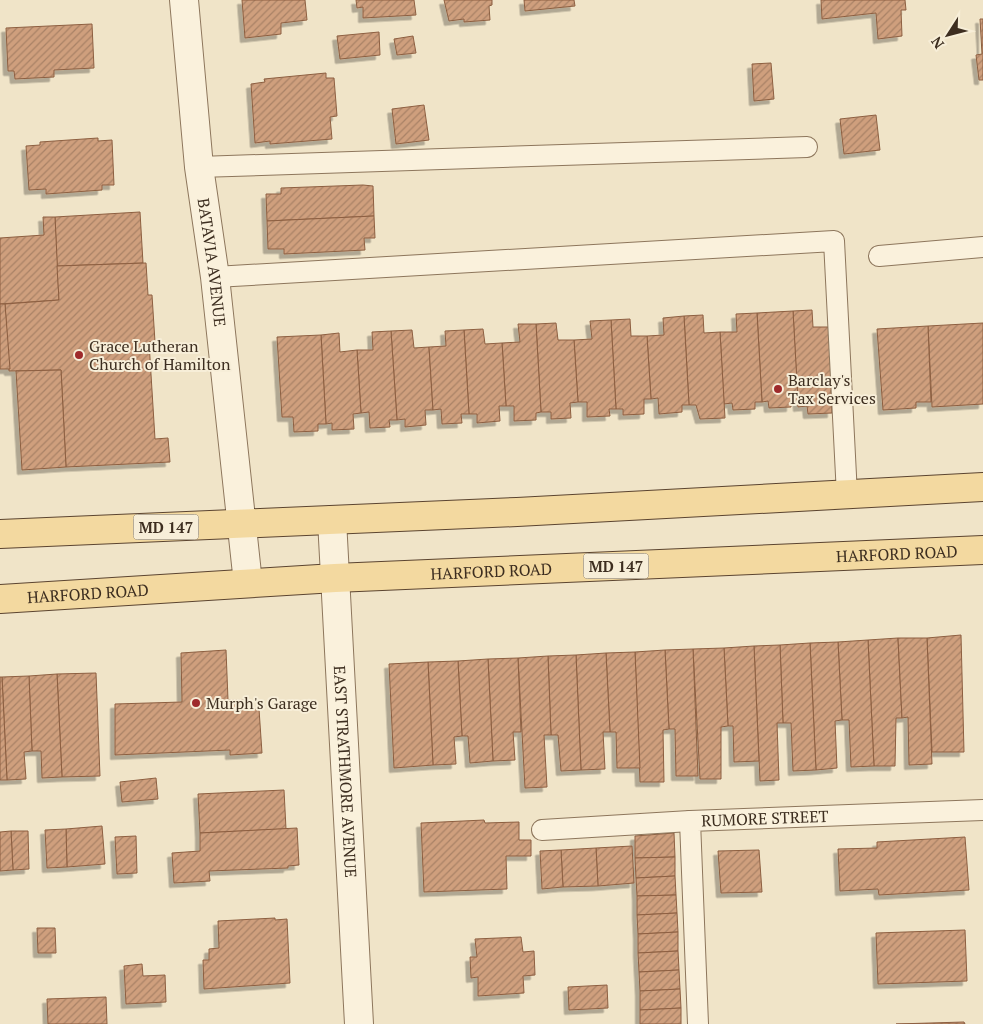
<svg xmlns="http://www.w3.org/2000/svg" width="983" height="1024" font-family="'PT Serif',serif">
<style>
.building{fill:url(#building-hatch);stroke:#8d5f41;filter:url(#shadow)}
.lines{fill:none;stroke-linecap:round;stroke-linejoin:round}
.lane-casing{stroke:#8d765c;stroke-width:22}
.street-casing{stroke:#8d765c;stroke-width:30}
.primary-casing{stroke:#5b4430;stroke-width:30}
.lane{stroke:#faf1dc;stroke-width:20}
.street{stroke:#faf1dc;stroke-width:28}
.primary{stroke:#f3d9a0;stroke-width:28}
.poi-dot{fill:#9e2a2b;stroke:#f7eed8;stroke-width:2}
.labels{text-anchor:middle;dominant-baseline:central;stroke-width:4;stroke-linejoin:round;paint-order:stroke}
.shield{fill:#f7eed8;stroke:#756857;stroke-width:1}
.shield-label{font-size:15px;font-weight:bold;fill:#3d2e20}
.street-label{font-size:16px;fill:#3d2e20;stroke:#f7eed8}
.poi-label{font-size:16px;fill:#3d2e20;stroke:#f7eed8;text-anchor:start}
</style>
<defs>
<pattern id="building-hatch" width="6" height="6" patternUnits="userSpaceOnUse" patternTransform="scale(1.25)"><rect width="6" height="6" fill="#cf9f7d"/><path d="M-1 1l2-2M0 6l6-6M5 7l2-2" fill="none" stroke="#a98266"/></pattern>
<filter id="shadow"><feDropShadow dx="-4.5" dy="4.5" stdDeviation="0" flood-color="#0004"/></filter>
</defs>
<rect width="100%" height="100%" fill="#f0e4c8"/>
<g class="building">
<polygon points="242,0 305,0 307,20 281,23 281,34 245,38"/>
<polygon points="356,0 414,0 416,15 363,18 363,7 357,8"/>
<polygon points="444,0 492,0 492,5 489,6 490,20 464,22 464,19 449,21"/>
<polygon points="524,0 574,0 575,6 525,11"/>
<polygon points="821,0 905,0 906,10 901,10 902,36 878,39 876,13 822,19"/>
<polygon points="980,19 983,19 983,80 979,80 976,55 982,54"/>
<polygon points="92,24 94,68 54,70 54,77 15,79 14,71 8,71 6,28"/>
<polygon points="379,32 380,55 340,59 337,36"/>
<polygon points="413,36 416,53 397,55 394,39"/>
<polygon points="771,63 774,99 754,101 752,64"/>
<polygon points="326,73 326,78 334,78 337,116 330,117 332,139 270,144 270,141 255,143 251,84 265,82 264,79"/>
<polygon points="424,105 429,140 396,144 392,109"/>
<polygon points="876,115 880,150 844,154 840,119"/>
<polygon points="98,138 98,141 112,140 114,185 102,185 102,190 46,194 46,189 29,190 26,146 40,145 40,142"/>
<polygon points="363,185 373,186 374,216 267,221 266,194 281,194 281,188"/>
<polygon points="140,212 143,263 57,266 55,217"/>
<polygon points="374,216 375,238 364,238 365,250 284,254 284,249 268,249 267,221"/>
<polygon points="43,217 55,217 59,300 0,304 0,238 44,235"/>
<polygon points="146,263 148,295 152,295 155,342 149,342 155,439 168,438 170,462 66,467 61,370 9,371 5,304 59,300 57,266"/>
<polygon points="0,304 5,304 10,369 0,369"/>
<polygon points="812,310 813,327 831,327 835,390 831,390 832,413 808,414 807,406 798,407 793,311"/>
<polygon points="793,311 798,400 791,400 791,407 769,408 768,401 762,402 757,313"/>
<polygon points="757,313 762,402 755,402 755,409 733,410 732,403 724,404 720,332 737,332 736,314"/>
<polygon points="703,315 704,333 720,332 725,418 700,419 696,405 689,405 684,316"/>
<polygon points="684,316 689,405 682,405 682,412 659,414 658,398 651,399 647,336 664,335 663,318"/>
<polygon points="630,319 631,336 647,336 651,399 644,399 644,414 623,415 623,409 616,409 611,320"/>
<polygon points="611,320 616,409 609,409 610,416 587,417 587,402 578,402 574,340 592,339 590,321"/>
<polygon points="556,323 558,340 574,340 578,402 570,403 571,418 551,419 551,412 541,412 536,324"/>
<polygon points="983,323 983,404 932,407 928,326"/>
<polygon points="518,324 536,324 541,412 536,413 536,420 514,421 514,406 506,406 502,343 520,342"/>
<polygon points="928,326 931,402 916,402 916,408 883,410 877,329"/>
<polygon points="483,329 485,344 502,343 506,406 499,406 500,421 477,423 477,414 469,414 464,330"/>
<polygon points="412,330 414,348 429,347 433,410 425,410 426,425 405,427 405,419 397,420 391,331"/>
<polygon points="464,330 469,414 461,414 462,423 442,424 441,409 433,410 429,347 446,346 445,331"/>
<polygon points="391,331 397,420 389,420 390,427 370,428 369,412 361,413 357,350 373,350 372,332"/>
<polygon points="339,333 340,352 357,350 361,413 353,414 354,429 332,430 332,423 326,424 321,335"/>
<polygon points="321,335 326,424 318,424 318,431 294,432 293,417 282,417 277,337"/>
<polygon points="61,370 66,467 22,470 16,371"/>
<polygon points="961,635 964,752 932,752 927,638"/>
<polygon points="898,638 902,718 896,718 895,766 874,766 868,640"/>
<polygon points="898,638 927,638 932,764 909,765 908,717 902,718"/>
<polygon points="868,640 874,766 851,767 849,720 842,720 838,642"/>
<polygon points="838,642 842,720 835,721 837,768 816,770 810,643"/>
<polygon points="810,643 816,770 793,771 791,723 783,723 780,645"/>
<polygon points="780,645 783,723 777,723 779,780 760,781 754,646"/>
<polygon points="754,646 759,761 734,762 733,726 728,726 724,648"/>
<polygon points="724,648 728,726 721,727 721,779 700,779 693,649"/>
<polygon points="693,649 698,776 676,776 675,729 669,729 665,650"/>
<polygon points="226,650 228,700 244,700 245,710 259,709 262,753 230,755 230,750 115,755 115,704 182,702 181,653"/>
<polygon points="665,650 669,729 663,730 664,782 640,782 635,652"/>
<polygon points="635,652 640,768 617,768 616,732 610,732 606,653"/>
<polygon points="606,653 610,732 603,732 605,769 581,770 576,655"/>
<polygon points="576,655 581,770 561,771 558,735 551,735 548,656"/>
<polygon points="548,656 551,735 544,735 547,787 525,788 518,658"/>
<polygon points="518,658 521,732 513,732 515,760 493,761 488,659"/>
<polygon points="488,659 493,761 470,763 468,736 462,736 458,661"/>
<polygon points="458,661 462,736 454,737 456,764 433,765 428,662"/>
<polygon points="428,662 433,765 394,768 389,664"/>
<polygon points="96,673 100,776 62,777 57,674"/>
<polygon points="57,674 62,777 42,778 41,751 32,751 29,676"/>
<polygon points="29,676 32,751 24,752 26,779 7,780 2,677"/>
<polygon points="0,677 2,677 7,780 0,780"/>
<polygon points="156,778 158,799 122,802 120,782"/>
<polygon points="284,790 286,829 200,833 198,794"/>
<polygon points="484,820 485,823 519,822 519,840 531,840 531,856 506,856 507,889 424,892 421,823"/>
<polygon points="102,826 105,864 67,867 66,829"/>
<polygon points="297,828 299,865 288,866 288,868 209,871 210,881 174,883 172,853 200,851 200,833"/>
<polygon points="66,829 67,867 47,868 45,830"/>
<polygon points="11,831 28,831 29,869 13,870"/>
<polygon points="11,831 13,870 0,871 0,832"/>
<polygon points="674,833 675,857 635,858 635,836"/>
<polygon points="136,836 137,873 117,874 115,837"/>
<polygon points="965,837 969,890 879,895 878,889 840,891 838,849 877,848 877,842"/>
<polygon points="632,846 634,883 598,886 596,848"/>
<polygon points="596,848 598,886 563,887 561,850"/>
<polygon points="561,850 563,887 542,889 540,851"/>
<polygon points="759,850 762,892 721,893 718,851"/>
<polygon points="675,857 675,876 636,878 635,858"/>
<polygon points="675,876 676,895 637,896 636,878"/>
<polygon points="676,895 677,913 637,915 637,896"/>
<polygon points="677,913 678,932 638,934 637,915"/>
<polygon points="275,918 275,920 287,919 290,983 204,989 203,960 209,960 209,949 219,948 218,921"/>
<polygon points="37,928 55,928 56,953 38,953"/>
<polygon points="965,930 967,981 878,984 876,933"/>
<polygon points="678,932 678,951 638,953 638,934"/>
<polygon points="521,937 523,952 534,951 535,975 523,976 524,993 478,996 478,977 471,978 470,957 477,957 475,939"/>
<polygon points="678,951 679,970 639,972 638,953"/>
<polygon points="142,964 143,976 165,975 166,1002 126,1004 124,966"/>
<polygon points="679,970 680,989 640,991 639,972"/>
<polygon points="607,985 608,1008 569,1010 568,987"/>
<polygon points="680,989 681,1008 640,1010 640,991"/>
<polygon points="106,997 107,1024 48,1024 47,999"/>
<polygon points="681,1008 681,1024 640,1024 640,1010"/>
<polygon points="964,1022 965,1024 896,1024"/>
</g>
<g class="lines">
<g class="lane-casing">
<g id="lane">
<polyline points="199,167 807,147"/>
<polyline points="879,256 983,247"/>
<polyline points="215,277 834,241 847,495"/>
<polyline points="542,830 690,821"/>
<path id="s1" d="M698,1024L690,821L983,810"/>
</g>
</g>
<g class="street-casing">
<g id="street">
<path id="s2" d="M184,0L199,167L215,277L248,583"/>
<path id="s3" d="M332,520L359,1024"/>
</g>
</g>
<g class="primary-casing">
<g id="primary">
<polyline points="0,534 517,512 983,487"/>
<path id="s4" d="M0,599L335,578L983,550"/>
</g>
</g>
<use href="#lane" class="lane"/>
<use href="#street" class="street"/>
<use href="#primary" class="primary"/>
</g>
<g class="poi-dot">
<circle cx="79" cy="355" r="5"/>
<circle cx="778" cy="389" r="5"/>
<circle cx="196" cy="703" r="5"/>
</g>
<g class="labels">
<g class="shield">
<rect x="133.5" y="514.5" width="65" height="25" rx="4"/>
<rect x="583.5" y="553.5" width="65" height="25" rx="4"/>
</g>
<g class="shield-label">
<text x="166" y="527">MD 147</text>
<text x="616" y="566">MD 147</text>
</g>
<g class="street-label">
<text stroke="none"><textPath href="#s2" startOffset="264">BATAVIA AVENUE</textPath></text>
<text stroke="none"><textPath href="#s4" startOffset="898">HARFORD ROAD</textPath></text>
<text stroke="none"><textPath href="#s4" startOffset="492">HARFORD ROAD</textPath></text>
<text stroke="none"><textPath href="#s4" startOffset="88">HARFORD ROAD</textPath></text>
<text stroke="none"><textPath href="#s3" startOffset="252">EAST STRATHMORE AVENUE</textPath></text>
<text stroke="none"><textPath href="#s1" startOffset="278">RUMORE STREET</textPath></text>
</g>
<g class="poi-label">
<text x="89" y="346">Grace Lutheran<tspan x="89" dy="18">Church of Hamilton</tspan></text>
<text x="788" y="380">Barclay's<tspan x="788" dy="18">Tax Services</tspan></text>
<text x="206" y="703">Murph's Garage</text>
</g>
</g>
<g transform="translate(948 35) rotate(234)" stroke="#f7eed8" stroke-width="4" paint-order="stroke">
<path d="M0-4L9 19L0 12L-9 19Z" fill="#3d2e20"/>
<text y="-8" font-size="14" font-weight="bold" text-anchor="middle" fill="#3d2e20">N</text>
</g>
</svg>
